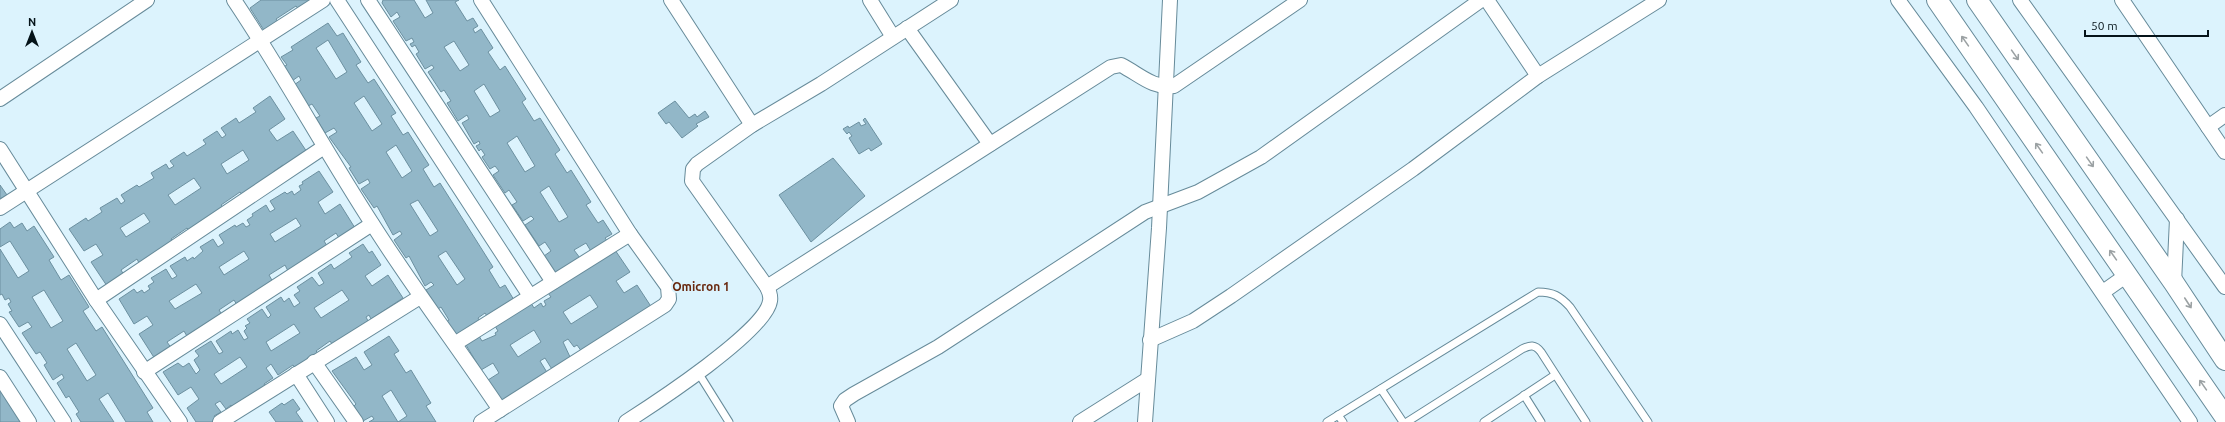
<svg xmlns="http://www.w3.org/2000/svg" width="2225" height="422" font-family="Ubuntu,sans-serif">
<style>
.building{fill:#92b7c8;stroke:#6c90a0;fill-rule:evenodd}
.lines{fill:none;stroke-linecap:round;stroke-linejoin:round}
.lane-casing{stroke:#678b9a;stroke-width:9}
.street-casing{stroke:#678b9a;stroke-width:16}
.secondary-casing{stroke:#678b9a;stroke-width:22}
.lane{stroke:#fff;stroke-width:7}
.street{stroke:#fff;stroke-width:14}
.secondary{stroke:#fff;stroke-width:20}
.oneway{stroke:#9ba1a3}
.labels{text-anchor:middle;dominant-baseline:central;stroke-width:4;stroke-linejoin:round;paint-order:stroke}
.neighbourhood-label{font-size:12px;font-weight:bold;fill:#69280f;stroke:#dcf3fd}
</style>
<rect width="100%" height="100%" fill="#dcf3fd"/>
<g class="building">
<polygon points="261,0 309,0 311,2 299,10 296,6 276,19 279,23 265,32 250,8"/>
<path d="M383,0H414L425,18L433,13L426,0H459L455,2L467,21L473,18L478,26L473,29L475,33L481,29L493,48L488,52L500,70L505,66L526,99L522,102L534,121L540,118L560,150L555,154L567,173L571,170L591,202L586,205L598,223L603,220L612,234L605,238L609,243L592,253L586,243L574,250L580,258L555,273L544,256L551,251L545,242L539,246L525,225L534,219L531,216L523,221L512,205L517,202L509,190L505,193L493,175L499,171L495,166L490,169L482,157L485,155L481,149L479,151L476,146L480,144L479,141L474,144L462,123L469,119L467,115L458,121L447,103L451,101L444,90L441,92L428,72L434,68L432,65L425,69L416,54L419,52L415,45L412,47L410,44L414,42L412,38L406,41L393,21L400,17L397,12L391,17L382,3ZM454,41L469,65L460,71L444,47ZM484,84L500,111L490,117L474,91ZM517,136L535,166L525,172L507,143ZM549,186L568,217L559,222L540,192Z"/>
<path d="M328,23L337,36L343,33L361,62L356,65L368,83L374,79L396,113L391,116L403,135L408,132L429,165L423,169L434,187L440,183L493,267L489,270L500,288L505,285L514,300L489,319L485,313L478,318L482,325L456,338L446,322L449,320L441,307L438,309L426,290L434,285L431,282L425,286L409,256L406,258L394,240L402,234L400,231L393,235L377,206L374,208L361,189L370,183L368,179L359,184L349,168L351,167L329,137L337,132L334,128L325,133L316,118L320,116L312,104L308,106L294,85L301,80L299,76L292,81L283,67L287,65L281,57L293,50L291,47ZM328,40L347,72L336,79L316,48ZM364,96L382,124L372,131L354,103ZM396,145L412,171L402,178L386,152ZM418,200L438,231L430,236L410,204ZM446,251L465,279L457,285L438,256Z"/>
<path d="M270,96L285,119L269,130L277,141L293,131L309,155L286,170L283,165L273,172L276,177L244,198L240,192L221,205L225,210L190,232L187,228L171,239L174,243L140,265L137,259L121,270L124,275L107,286L91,262L103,255L96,244L84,251L69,229L86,218L88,221L102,212L100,208L117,198L121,204L125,201L121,195L137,185L139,187L154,178L151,173L166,164L169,169L174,166L170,161L184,152L187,156L206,144L203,140L217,131L222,138L226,135L221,128L236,118L239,123L256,112L253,108ZM243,150L249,160L227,174L221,164ZM194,178L201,188L175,205L168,195ZM144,213L150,222L126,237L120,228Z"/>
<polygon points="675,101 689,118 695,114 697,117 705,111 709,117 696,124 698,126 682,138 669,122 666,124 658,113"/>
<polygon points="865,118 882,144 871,151 869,148 859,154 849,138 852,136 849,132 847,134 843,129 848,126 849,128 859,122 861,126 866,124 863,120"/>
<polygon points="833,158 865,196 811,242 779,195"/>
<path d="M319,171L333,192L318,202L325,214L340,204L355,228L339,238L336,233L324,241L329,249L288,271L285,265L269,275L273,282L237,305L234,300L219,310L223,316L188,338L184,331L167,342L172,349L155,359L139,334L153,325L147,316L134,324L119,299L134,289L137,293L142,290L144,293L150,289L148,286L154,282L151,278L166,269L172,279L177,276L170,266L185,257L187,261L193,257L194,259L203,251L200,247L213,239L218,247L224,243L219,235L235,225L236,227L243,223L246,227L250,225L247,220L253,216L252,214L266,205L270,212L275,209L270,201L285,192L287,194L292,191L294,195L301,190L299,186L303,184L302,182ZM296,218L301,226L275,242L270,234ZM244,251L249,259L224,275L219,267ZM196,284L202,293L175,309L169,301Z"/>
<polygon points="0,185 7,195 0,199"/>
<path d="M10,222L14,228L22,223L27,231L34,226L54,257L49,260L61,280L69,275L89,307L83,311L96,331L102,327L153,408L147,412L153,422H126L108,393L99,399L114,422H81L76,414L79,412L69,396L66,398L57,383L64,378L62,374L53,380L44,365L47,363L40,352L36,354L22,333L32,327L28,322L19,327L9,312L12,311L8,304L11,302L9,298L5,300L2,294L0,295V249L18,278L29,271L10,241L0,247V229ZM44,290L63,321L51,328L32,297ZM76,343L96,375L87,381L67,349Z"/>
<path d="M363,244L369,253L372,251L381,265L365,276L372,286L388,275L403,298L371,319L369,315L366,317L368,321L332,344L330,341L316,351L318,353L295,368L293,365L278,375L271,364L266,368L273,378L264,384L267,389L235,410L231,405L226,409L220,401L215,404L221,412L214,416L216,419L212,422H196L187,408L199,399L191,387L178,395L163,372L178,363L183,367L189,363L196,374L200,370L194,360L199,356L195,351L211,341L219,354L223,352L216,341L231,331L232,334L238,330L244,340L248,338L244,331L247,328L245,326L250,323L247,319L262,309L268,318L271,315L266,307L281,297L284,302L289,298L294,307L300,303L294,295L300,291L297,287L312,277L319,286L324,283L318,273L331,264L334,269L352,257L349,253ZM342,290L349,300L321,318L314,308ZM294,324L300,333L271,351L266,342ZM240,357L247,367L221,384L214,374Z"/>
<path d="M615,250L630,272L616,281L624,293L637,285L652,308L582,352L577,345L574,347L568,339L563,342L571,359L553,371L545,358L540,361L548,374L503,403L488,380L499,373L493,363L481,370L466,345L479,336L482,341L496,335L495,333L498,331L495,326L531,303L534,308L541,303L543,307L546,305L544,301L551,297L548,293ZM590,295L598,307L571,324L563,312ZM534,330L541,342L518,357L510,345Z"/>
<path d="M389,336L399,351L394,354L406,373L411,370L431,403L426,406L436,422H369L374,419L372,416L363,421L354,406L356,404L332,371L356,357L364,370L372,365L364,352ZM391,390L407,416L398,422L382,396Z"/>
<polygon points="2,390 22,422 0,422 0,392"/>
<polygon points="293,399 300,409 296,412 303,422 276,422 269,412 282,403 284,405"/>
</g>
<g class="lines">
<g class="lane-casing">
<g id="lane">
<polyline points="699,374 729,422"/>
<polyline points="1381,389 1403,422"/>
<polyline points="1524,395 1541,422"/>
<polyline points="1338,415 1343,422"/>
<path d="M1327,422L1538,292C1553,292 1560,296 1570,307L1648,422"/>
<path d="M1407,422L1522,349C1530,345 1535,344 1541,352L1586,422"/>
<polyline points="1484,422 1555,375"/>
</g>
</g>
<g class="street-casing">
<g id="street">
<path d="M234,0C283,73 325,151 373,225C413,288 458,347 500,410"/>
<polyline points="337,0 530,296"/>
<polyline points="368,0 553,282"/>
<polyline points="671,0 752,125"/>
<polyline points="870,0 893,37"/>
<polyline points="1487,0 1538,76"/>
<polyline points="1898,0 1976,107 2190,422"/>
<polyline points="2020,0 2225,287"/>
<polyline points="2122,0 2225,152"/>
<polyline points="907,28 990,144"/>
<polyline points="0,99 147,0"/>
<polyline points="2208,127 2225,115"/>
<polyline points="0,149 96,300 180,422"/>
<polyline points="0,208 323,0"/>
<polyline points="2174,283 2177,219"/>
<path d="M767,287L1111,67L1121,65C1139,74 1153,89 1174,86L1300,0"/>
<polyline points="2103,292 2127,275"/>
<polyline points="96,300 324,147"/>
<polyline points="0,324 64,422"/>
<polyline points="1150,340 1193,321 1231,296 1413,169 1538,76 1659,0"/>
<polyline points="456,343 630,234"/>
<polyline points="314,362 356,422"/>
<polyline points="144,372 372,224"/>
<polyline points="296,374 327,422"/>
<polyline points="0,377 29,422"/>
<polyline points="220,422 420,297"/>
<polyline points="481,422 665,305 669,299 668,287 630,234 481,0"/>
<path d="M626,422C654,404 766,331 770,301C771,296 769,291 767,287L692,181L693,169L697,164L752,125L821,84L951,0"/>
<polyline points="848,422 841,406 845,400 854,394 938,347 1145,212 1198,192 1261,157 1481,0"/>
<polyline points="1080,422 1148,379"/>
<polyline points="1145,422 1159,228 1170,0"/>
</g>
</g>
<g class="secondary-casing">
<g id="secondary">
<polyline points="1937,0 2225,417"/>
<polyline points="1977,0 2174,283 2225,360"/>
</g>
</g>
<use href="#lane" class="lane"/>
<use href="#street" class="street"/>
<use href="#secondary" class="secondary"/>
</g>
<defs><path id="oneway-shaft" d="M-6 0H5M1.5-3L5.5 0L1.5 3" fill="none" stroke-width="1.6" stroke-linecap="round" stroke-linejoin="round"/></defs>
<g class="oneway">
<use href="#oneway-shaft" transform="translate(1965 41) rotate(-125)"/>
<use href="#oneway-shaft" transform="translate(2015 55) rotate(55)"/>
<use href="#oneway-shaft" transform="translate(2039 148) rotate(-125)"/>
<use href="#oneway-shaft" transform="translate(2090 162) rotate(55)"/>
<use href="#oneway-shaft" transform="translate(2113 255) rotate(-125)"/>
<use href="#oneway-shaft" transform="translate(2188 303) rotate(57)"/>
<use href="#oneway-shaft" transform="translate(2203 385) rotate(-125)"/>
</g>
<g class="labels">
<g class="neighbourhood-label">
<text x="701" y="286">Omicron 1</text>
</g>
</g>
<g transform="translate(32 32)" stroke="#dcf3fd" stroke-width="3" paint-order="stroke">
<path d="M0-3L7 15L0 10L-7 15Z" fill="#051319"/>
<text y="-6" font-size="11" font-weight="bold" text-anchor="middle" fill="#051319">N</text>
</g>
<path d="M2085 30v6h123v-6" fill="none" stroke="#051319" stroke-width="2"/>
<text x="2091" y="30" font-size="12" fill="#051319" stroke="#dcf3fd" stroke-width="3" paint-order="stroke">50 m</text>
</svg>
